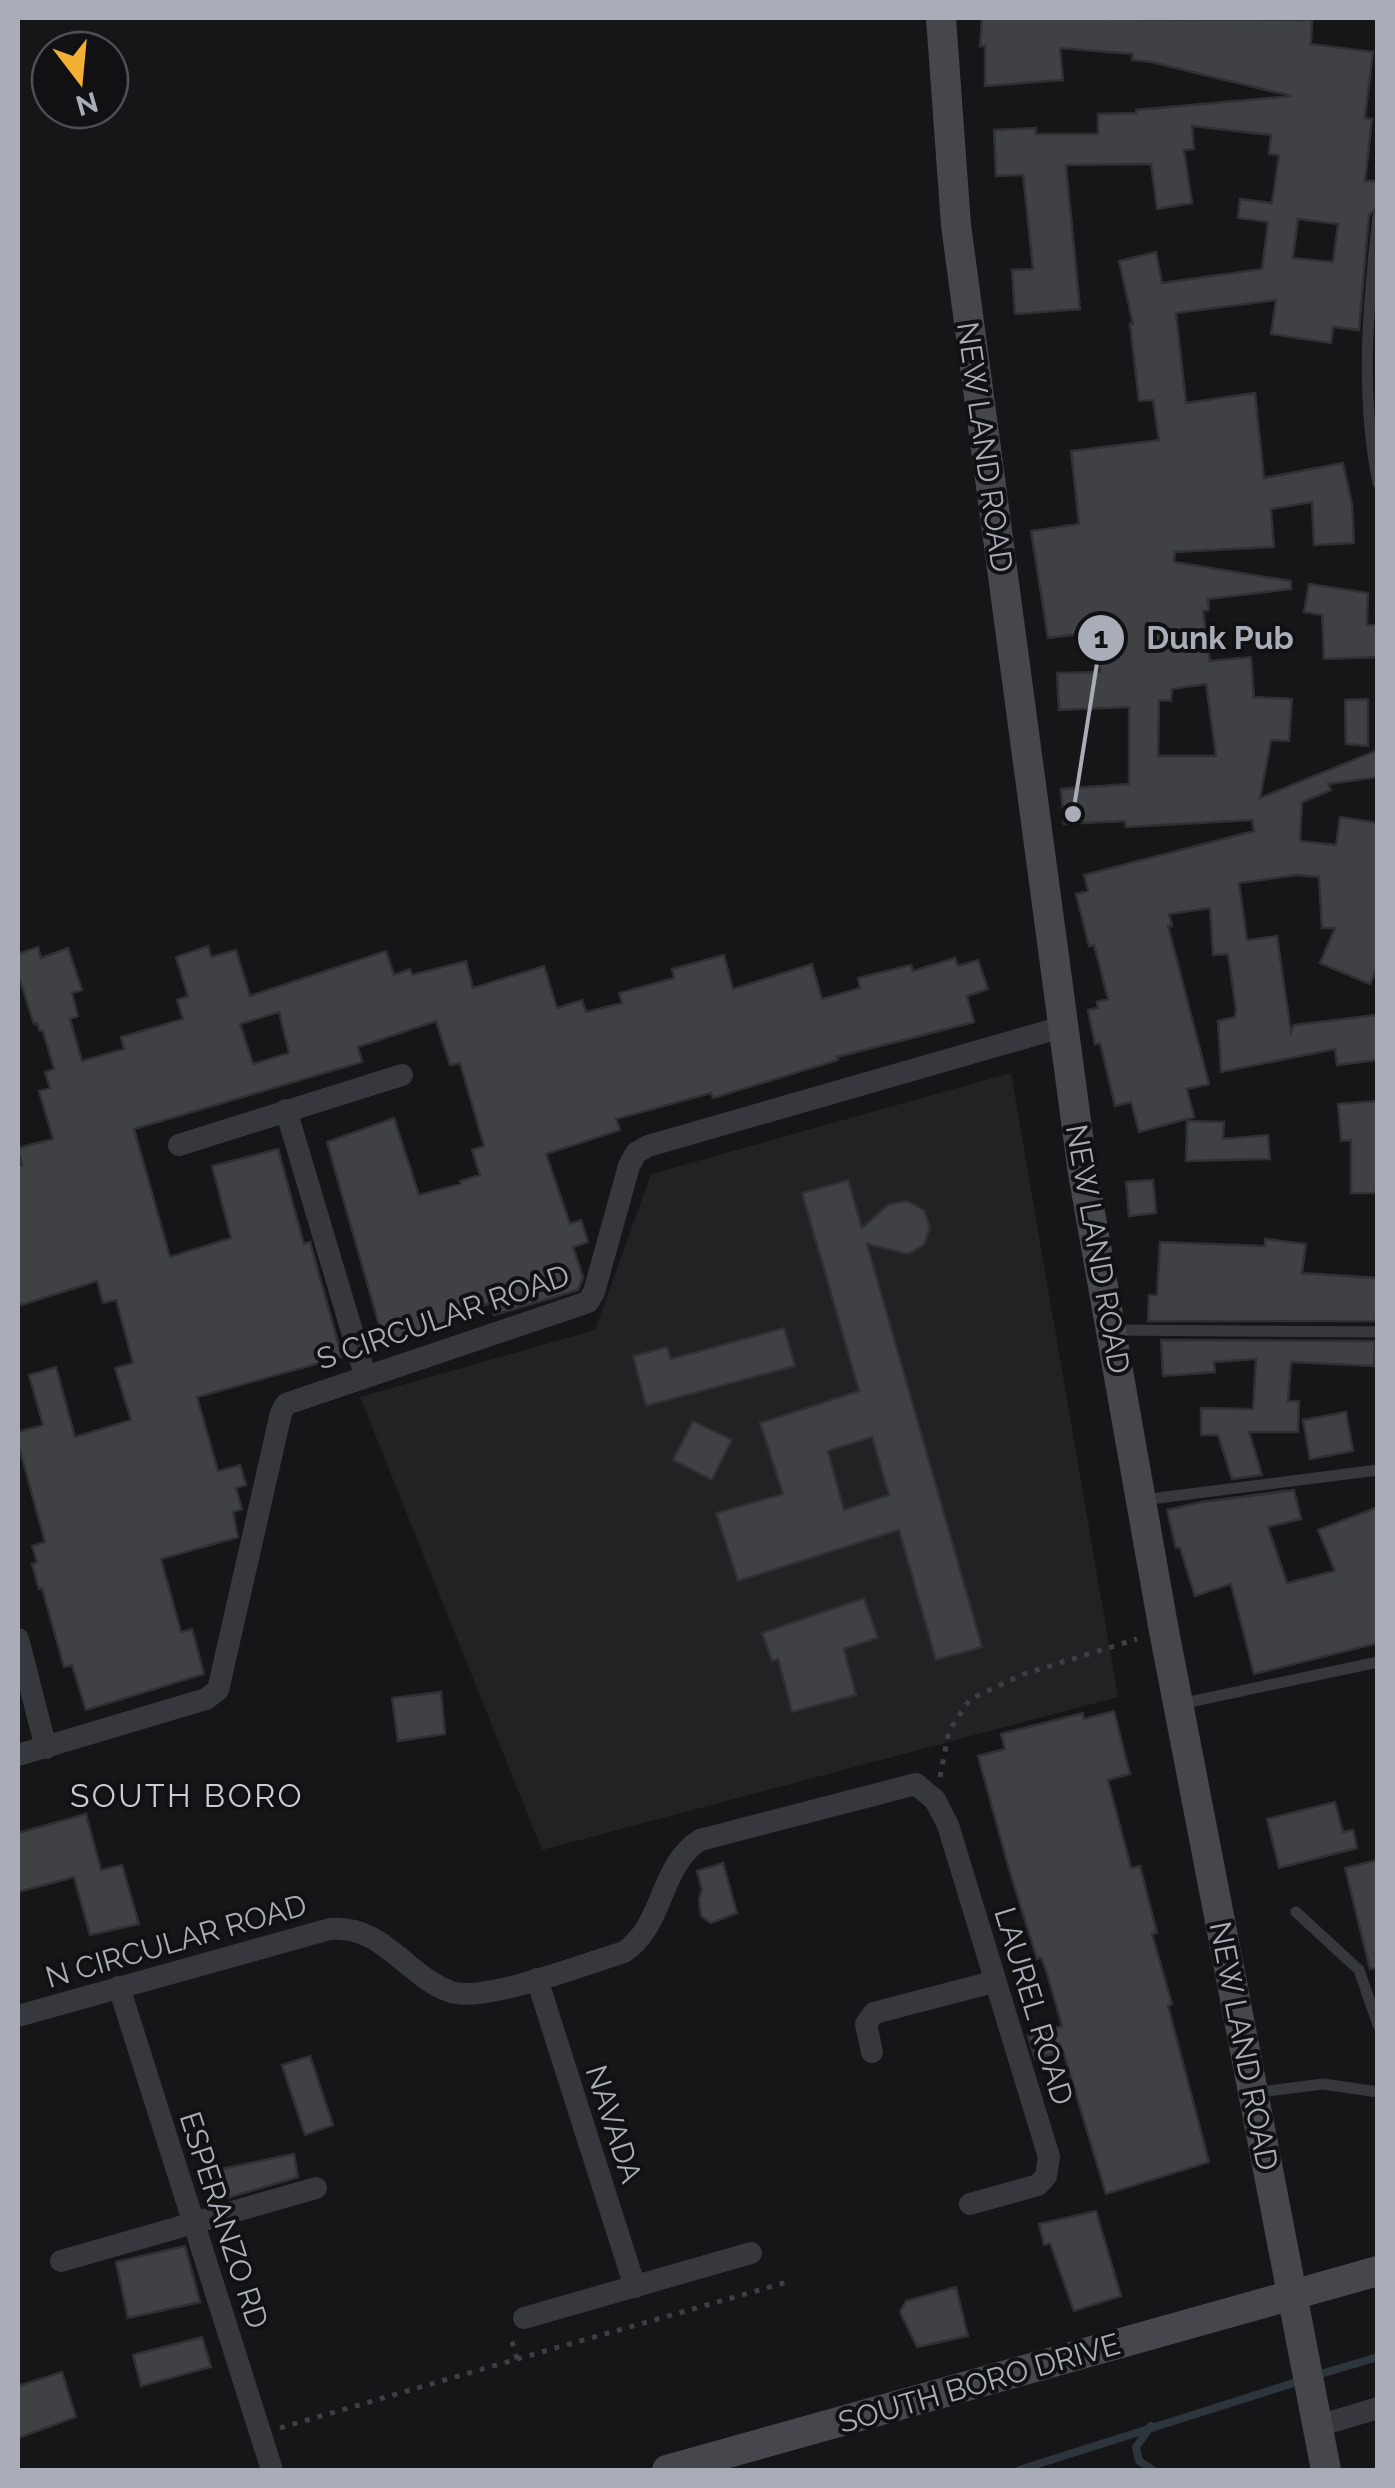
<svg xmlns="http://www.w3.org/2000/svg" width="1395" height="2488" font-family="Raleway,sans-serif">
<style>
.built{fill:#222225}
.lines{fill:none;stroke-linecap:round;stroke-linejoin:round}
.stream{stroke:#2c353c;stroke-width:8}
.building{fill:#404145;stroke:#303034;stroke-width:2.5;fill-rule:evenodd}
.path{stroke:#3d3f44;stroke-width:5;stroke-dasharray:5 8;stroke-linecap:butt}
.lane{stroke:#37383d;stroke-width:11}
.street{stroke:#37383d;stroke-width:22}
.secondary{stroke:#45474d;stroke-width:30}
.labels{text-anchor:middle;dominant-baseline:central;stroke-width:8;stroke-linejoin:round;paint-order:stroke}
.street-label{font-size:30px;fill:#a8adb8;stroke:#111113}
.neighbourhood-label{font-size:32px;letter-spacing:2.5px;fill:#c9ccd4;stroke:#111113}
.leader{fill:none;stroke:#a8adb8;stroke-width:4}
.callout-dot{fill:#a8adb8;stroke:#111113;stroke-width:4}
.mark-label{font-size:30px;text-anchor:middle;font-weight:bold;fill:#111}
.callout-label{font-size:32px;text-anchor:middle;font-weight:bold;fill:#a8adb8;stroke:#111113;stroke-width:8;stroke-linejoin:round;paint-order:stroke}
</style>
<rect width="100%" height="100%" fill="#161618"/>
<polygon class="built" points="1011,1073 1118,1697 542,1850 360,1397 595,1330 651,1174"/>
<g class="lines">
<g class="stream">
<polyline points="1314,2376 1378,2357"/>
<polyline points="1151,2426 1136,2447 1139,2461 1153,2470"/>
<polyline points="1019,2470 1300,2381"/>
</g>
</g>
<g class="building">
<path d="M982,18L1312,20L1311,44L1373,52L1365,118L1372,119L1365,181H1378V207L1369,215L1359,330L1333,327L1331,343L1271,334L1276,300L1176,313L1186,403L1255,393L1264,478L1343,463L1352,505L1354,543L1314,545L1312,502L1271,509L1274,547L1175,552L1174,562L1291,581V589L1208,599L1209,610L1203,611L1210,661L1251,657L1254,697L1292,699L1289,741L1271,740L1260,798L1378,750V777L1328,784L1331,790L1302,802L1300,841L1336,845L1340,817L1378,823V966L1370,984L1320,963L1335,928H1322L1319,877L1297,875L1239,883L1247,940L1277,936L1291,1032L1294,1025L1376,1015L1378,1060L1337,1065L1335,1049L1221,1072L1218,1021L1235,1017L1236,1010L1228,954L1213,955L1210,908L1169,914L1172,926H1168L1209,1084L1187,1089L1194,1117L1139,1132L1131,1102L1115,1106L1100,1043L1095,1044L1088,1010L1098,1008L1097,1002L1108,999L1094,945L1089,946L1076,894L1088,891L1084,875L1254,831L1252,820L1126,827L1125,821L1064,824L1061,789L1129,784V707L1059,710L1057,673L1100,672L1095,632L1048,638L1031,531L1079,524L1071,451L1159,440L1153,400L1139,401L1130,324H1133L1119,261L1156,252L1162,283L1262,269L1268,222L1238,218L1240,199L1272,203L1279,155L1269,154L1271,135L1192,126L1194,149L1184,150L1192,203L1157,209L1151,164L1066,165L1080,309L1015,314L1012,270L1033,269L1023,175L996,176L994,130L1036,128V134H1098V114L1136,113V110L1291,96L1151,62L1132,60L1133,54L1060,48L1063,80L985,86V46H980ZM1298,219L1338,224L1333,262L1293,258ZM1206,684L1216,756H1158L1159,700L1171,701L1172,689Z"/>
<polygon points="1309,584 1368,593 1367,625 1378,625 1378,657 1324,659 1322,615 1304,612"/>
<polygon points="1368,699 1368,746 1346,744 1345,700"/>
<path d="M208,946L211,957L236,950L250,996L386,951L394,975L410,969L412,975L466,961L473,988L544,966L557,1008L582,1000L586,1012L622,1003L619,993L674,978L672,969L724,955L733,989L812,964L822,999L860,988L858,978L911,965L913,971L955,958L958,966L978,960L988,989L967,996L974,1022L837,1057L838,1060L713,1098L711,1093L616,1119L620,1130L546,1154L570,1224L581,1220L588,1242L573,1247L583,1277L578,1290L494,1315L491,1303L451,1314L454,1325L385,1346L327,1142L394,1118L419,1195L461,1184L460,1181L480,1175L472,1150L484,1146L460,1063L450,1065L436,1021L358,1047L362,1062L134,1129L170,1257L231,1238L212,1166L278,1149L304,1244L310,1242L342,1357L197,1397L218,1471L240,1465L246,1485L236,1488L242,1509L233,1512L238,1537L161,1559L181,1632L192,1629L204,1674L86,1710L72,1665L64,1667L42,1588L39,1589L32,1564L37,1562L32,1546L45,1542L18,1443V1432L43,1425L29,1375L56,1367L75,1437L131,1420L115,1368L133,1363L116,1300L103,1303L97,1281L18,1306V1166L22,1165L18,1148L53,1139L39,1091L50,1088L45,1072L54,1069L43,1031H40L37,1023L34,1024L18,974V954L38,947L41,958L68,948L82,990L72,993L78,1016L70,1019L82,1061L124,1049L121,1037L183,1019L177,1000L188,996L176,957ZM279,1012L289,1053L253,1064L240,1024Z"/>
<polygon points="1378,1101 1378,1193 1351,1193 1351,1140 1341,1141 1338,1104"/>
<polygon points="1187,1121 1224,1122 1223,1139 1268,1135 1270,1159 1186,1161"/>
<path d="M848,1180L862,1228L889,1204L907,1201L924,1210L930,1227L924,1245L908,1254L867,1244L982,1647L936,1660L899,1530L738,1581L716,1513L783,1494L760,1423L859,1391L802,1193ZM872,1437L889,1495L844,1510L828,1451Z"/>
<polygon points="1153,1180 1156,1213 1129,1216 1126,1182"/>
<polygon points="1265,1239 1306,1244 1302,1273 1378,1278 1378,1321 1148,1321 1149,1295 1157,1295 1160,1242 1265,1246"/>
<polygon points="784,1328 795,1366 646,1406 633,1356 667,1347 671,1359"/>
<polygon points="1161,1340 1375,1341 1374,1366 1291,1362 1288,1401 1299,1401 1298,1432 1249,1432 1262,1475 1232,1479 1218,1435 1201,1435 1201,1408 1253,1409 1256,1359 1214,1362 1215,1372 1163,1376"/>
<polygon points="1346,1412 1353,1451 1310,1459 1303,1420"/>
<polygon points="693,1421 732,1440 712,1480 673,1460"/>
<polygon points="1294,1490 1301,1519 1268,1527 1287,1583 1335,1571 1318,1530 1378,1507 1378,1643 1254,1674 1231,1584 1195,1596 1180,1548 1176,1548 1167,1510 1202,1502"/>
<polygon points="864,1598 878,1638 844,1649 856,1695 792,1712 778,1659 772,1661 762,1633"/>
<polygon points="441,1692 445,1734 398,1741 392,1698"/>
<polygon points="1114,1711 1130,1774 1108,1780 1131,1868 1140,1866 1157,1933 1152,1934 1172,2004 1168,2006 1209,2162 1106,2194 1063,2051 1035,2059 1028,2036 1062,2026 1046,1970 1041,1958 1037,1959 1009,1869 978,1756 1005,1749 1001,1734 1083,1713 1084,1719"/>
<polygon points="1335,1802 1343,1832 1353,1830 1357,1848 1279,1868 1267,1819"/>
<polygon points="86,1814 101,1870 122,1865 139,1924 90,1935 74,1877 18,1892 18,1833"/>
<polygon points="1378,1860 1378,1968 1370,1969 1345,1868"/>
<polygon points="723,1863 737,1913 711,1923 701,1916 699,1899 702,1890 697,1871"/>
<polygon points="310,2056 333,2125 305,2135 282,2065"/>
<polygon points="294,2154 298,2177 227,2198 221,2169"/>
<polygon points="1096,2211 1121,2296 1074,2311 1050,2243 1044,2245 1039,2224"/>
<polygon points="185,2246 200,2302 128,2318 116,2262"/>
<polygon points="956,2287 968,2336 917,2347 900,2312 906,2301"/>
<polygon points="202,2337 211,2367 141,2386 133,2355"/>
<polygon points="62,2372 76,2417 18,2438 18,2386"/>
</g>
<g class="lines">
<g class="path">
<polyline points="940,1777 949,1731 970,1699 1024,1674 1137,1639"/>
<polyline points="517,2359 791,2281"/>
<polyline points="280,2428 517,2359 511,2338"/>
</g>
<g class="lane">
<path d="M1378,216C1368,305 1360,394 1378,483"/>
<polyline points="1111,1330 1378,1332"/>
<polyline points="1142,1500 1378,1470"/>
<polyline points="1180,1704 1378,1662"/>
<polyline points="1296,1912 1359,1970 1378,2025"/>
<polyline points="1253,2093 1323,2084 1378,2092"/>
</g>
<g class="street">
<polyline points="286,1110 365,1375"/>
<polyline points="179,1145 402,1075"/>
<polyline points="18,1639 46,1748"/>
<polyline points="18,1755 206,1699 218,1690 281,1413 286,1404 588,1302 594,1292 629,1166 636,1153 648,1146 1062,1027"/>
<polyline points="537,1979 635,2287"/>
<polyline points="119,1987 272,2470"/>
<path d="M18,2016L330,1929C383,1924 406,1976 451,1992C483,2003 589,1963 624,1952C665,1924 659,1866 700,1840L916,1784L935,1800L948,1825L1049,2157L1046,2176L1038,2185L970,2204"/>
<polyline points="872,2052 866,2024 874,2013 993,1982"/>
<polyline points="61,2261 316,2188"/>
<polyline points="524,2318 751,2253"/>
<polyline points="1318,2426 1378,2408"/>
</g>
<g class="secondary">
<polyline points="941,18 956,225 1083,1173 1164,1631 1326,2470"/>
<polyline points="667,2470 1378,2271"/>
</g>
</g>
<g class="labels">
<g class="street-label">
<text transform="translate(985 447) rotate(82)">NEW LAND ROAD</text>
<text transform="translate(1098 1249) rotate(80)">NEW LAND ROAD</text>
<text transform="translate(443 1317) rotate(-19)">S CIRCULAR ROAD</text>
<text transform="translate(176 1941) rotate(-16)">N CIRCULAR ROAD</text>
<text transform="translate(1034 2006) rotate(73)">LAUREL ROAD</text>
<text transform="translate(1244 2046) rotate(79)">NEW LAND ROAD</text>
<text transform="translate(614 2124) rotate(72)">NAVADA</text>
<text transform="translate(224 2220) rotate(72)">ESPERANZO RD</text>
<text transform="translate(979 2383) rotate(-16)">SOUTH BORO DRIVE</text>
</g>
<g class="neighbourhood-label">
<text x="187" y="1795">SOUTH BORO</text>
</g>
</g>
<path class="leader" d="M1073 814L1101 638"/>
<g class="callout-dot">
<circle cx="1073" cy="814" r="10"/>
<circle cx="1101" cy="638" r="25"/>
</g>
<g class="mark-label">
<text x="1101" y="648">1</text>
</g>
<g class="callout-label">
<text x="1220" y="649">Dunk Pub</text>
</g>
<rect width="1395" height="2488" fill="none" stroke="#a8adb8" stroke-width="40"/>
<g transform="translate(80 80) rotate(164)"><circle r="48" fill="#111113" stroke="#4d4f55" stroke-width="2.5"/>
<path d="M0-8L18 38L0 25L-18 38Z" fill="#f2b134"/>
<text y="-15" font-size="28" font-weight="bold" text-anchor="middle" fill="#a8adb8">N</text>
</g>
</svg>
